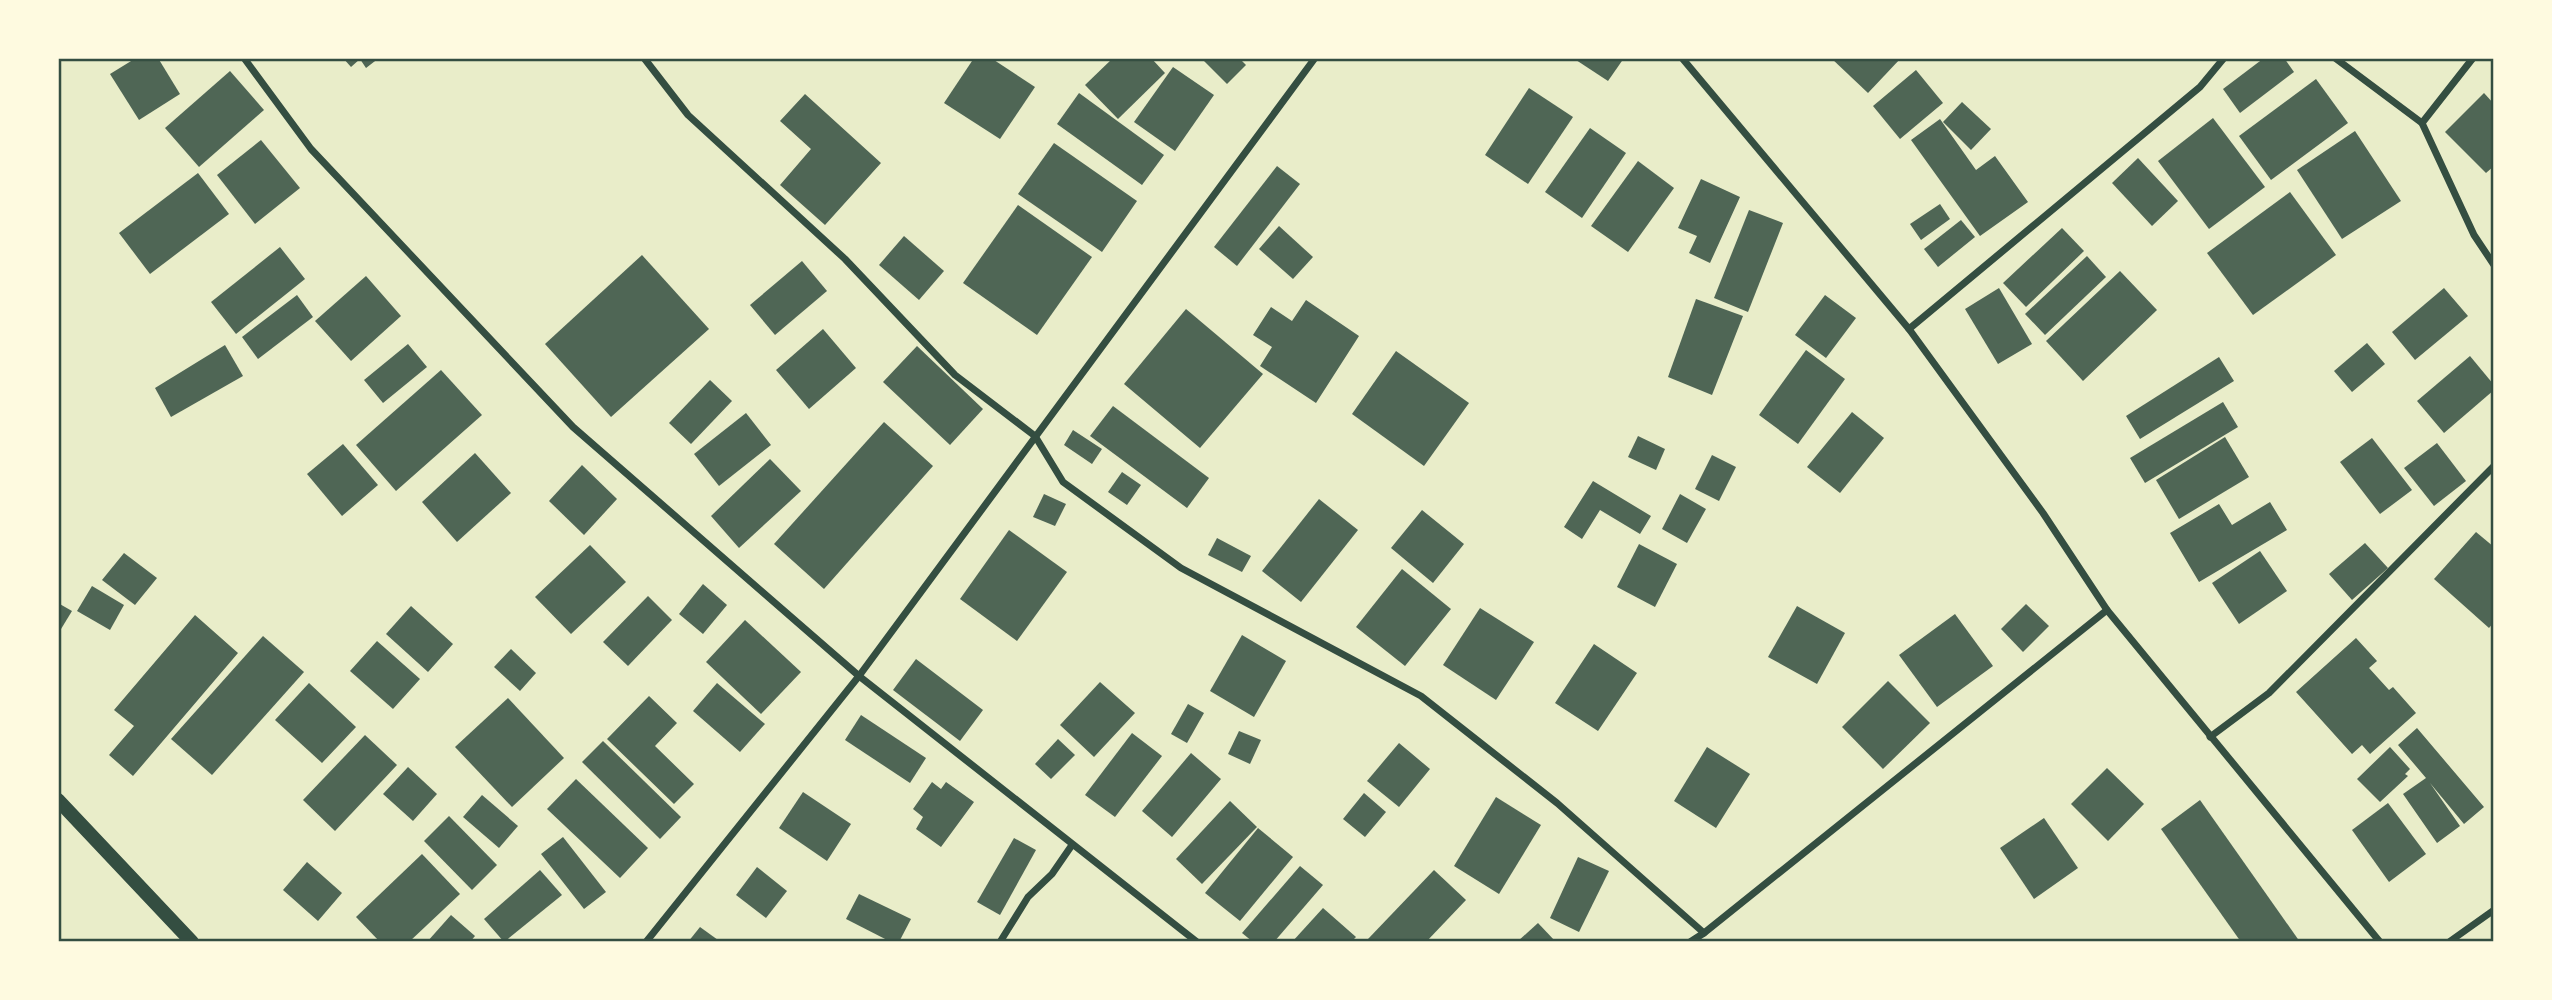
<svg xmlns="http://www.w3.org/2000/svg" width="2552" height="1000" font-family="'Playfair Display',serif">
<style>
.building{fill:#4f6655}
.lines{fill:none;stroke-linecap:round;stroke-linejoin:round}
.minor{stroke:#344e41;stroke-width:7}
.secondary{stroke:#344e41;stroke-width:14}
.neatline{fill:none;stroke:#344e41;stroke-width:2.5}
</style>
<rect width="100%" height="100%" fill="#e9edc9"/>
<g class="building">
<polygon points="136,58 158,58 180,94 139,120 110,74"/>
<polygon points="343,58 379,58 366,68 360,59 351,67"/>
<polygon points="974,58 991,58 1035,87 1000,139 944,103"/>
<polygon points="1113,58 1151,58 1165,73 1118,119 1085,85"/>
<polygon points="1201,58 1239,58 1246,65 1227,84"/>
<polygon points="1578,58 1624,58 1608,81 1576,60"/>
<polygon points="1831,58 1901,58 1868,93"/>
<polygon points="2264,58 2284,58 2294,72 2240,113 2223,89"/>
<polygon points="1173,67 1214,95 1175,151 1134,122"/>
<polygon points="1916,70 1943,103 1900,139 1873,106"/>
<polygon points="230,71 264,110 199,167 165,128"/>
<polygon points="2316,79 2348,123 2271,180 2239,136"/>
<polygon points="1529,88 1573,117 1528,184 1485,155"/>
<polygon points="1079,93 1164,155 1142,185 1057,124"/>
<polygon points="2484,93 2494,104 2494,166 2486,173 2445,132"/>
<polygon points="805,94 881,163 825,225 780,185 811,149 780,121"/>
<polygon points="1962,102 1991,129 1971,150 1943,122"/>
<polygon points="2213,118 2265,187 2209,229 2158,161"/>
<polygon points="1940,119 1976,170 1995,156 2028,202 1980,236 1911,140"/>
<polygon points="1590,128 1626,153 1582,218 1545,192"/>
<polygon points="2355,131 2401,201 2342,239 2297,170"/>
<polygon points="261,140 300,188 255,224 217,175"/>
<polygon points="1054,143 1137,201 1102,252 1018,194"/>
<polygon points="2138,158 2178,201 2152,226 2112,183"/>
<polygon points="1638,161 1674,188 1628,252 1591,226"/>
<polygon points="1277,166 1300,184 1237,266 1214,247"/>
<polygon points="198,173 229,214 150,274 119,233"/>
<polygon points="1701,179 1740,197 1710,263 1689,253 1697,236 1678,228"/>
<polygon points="2290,192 2336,255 2253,315 2207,253"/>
<polygon points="1940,204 1950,219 1921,240 1910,224"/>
<polygon points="1018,205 1092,257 1037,335 963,283"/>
<polygon points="1749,210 1783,223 1748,312 1714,298"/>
<polygon points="1961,220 1975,237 1938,267 1924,249"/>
<polygon points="1279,226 1313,257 1293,279 1259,249"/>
<polygon points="2062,228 2084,251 2026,307 2003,283"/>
<polygon points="904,236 944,271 919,300 879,265"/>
<polygon points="280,247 305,279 236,334 211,302"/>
<polygon points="642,255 709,329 611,417 545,344"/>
<polygon points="2087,256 2106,277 2045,335 2025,314"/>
<polygon points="802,261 827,291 775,335 750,305"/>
<polygon points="2120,271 2157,310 2083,381 2046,341"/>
<polygon points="366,276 401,316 351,361 315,321"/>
<polygon points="1999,288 2032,344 1998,364 1965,309"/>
<polygon points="2444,288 2468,316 2415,360 2392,332"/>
<polygon points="297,295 313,317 258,359 242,337"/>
<polygon points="1825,295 1856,318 1826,358 1795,335"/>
<polygon points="1696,299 1743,316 1712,395 1668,377"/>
<polygon points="1306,300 1359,336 1316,403 1260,366 1272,347 1253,335 1271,307 1292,321"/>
<polygon points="1186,309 1263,374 1200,448 1124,384"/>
<polygon points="823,329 856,368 809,409 776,370"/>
<polygon points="2367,343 2385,364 2352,392 2334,371"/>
<polygon points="408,344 427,367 383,403 364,380"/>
<polygon points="225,345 243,376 171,417 155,388"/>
<polygon points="917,346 983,409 950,445 883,382"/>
<polygon points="1806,350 1845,379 1798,444 1759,415"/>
<polygon points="1396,351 1469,403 1424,466 1352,414"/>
<polygon points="2470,356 2494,385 2494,390 2444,433 2417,401"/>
<polygon points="2219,357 2234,381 2140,439 2126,416"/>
<polygon points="441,370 482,415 396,491 356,445"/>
<polygon points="710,380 732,401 691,444 669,423"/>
<polygon points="2223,402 2238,427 2145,483 2130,458"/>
<polygon points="1113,406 1209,478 1187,508 1090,436"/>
<polygon points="1852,412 1884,438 1840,493 1807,467"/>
<polygon points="746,413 771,445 719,486 694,454"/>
<polygon points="884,422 933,466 824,589 774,544"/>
<polygon points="1073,430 1102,449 1092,464 1064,445"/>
<polygon points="1638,436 1665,449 1656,470 1628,457"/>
<polygon points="2225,437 2249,477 2179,519 2156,480"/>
<polygon points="2372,438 2412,490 2380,514 2340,462"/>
<polygon points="2437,443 2466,481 2434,506 2404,468"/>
<polygon points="343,444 378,485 342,516 307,474"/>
<polygon points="475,453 511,493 457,542 422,502"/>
<polygon points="1712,455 1736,467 1719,501 1695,489"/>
<polygon points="770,459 801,491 739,548 711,516"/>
<polygon points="582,465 617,499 584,535 549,501"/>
<polygon points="1122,472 1141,485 1127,505 1108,492"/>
<polygon points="1593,481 1651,516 1640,534 1600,510 1582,539 1564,527"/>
<polygon points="1044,494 1066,504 1055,526 1033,517"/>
<polygon points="1680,494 1706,509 1687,543 1662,529"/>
<polygon points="1319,499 1358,530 1301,602 1262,571"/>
<polygon points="2270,502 2287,530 2199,582 2170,533 2219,504 2232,525"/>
<polygon points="1422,510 1464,544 1433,583 1391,548"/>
<polygon points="1009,530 1067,572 1017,641 960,599"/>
<polygon points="2476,532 2494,547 2494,622 2489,628 2434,579"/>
<polygon points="1217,538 1251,556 1242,572 1208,555"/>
<polygon points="2365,543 2388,568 2352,600 2329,574"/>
<polygon points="1639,544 1677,564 1655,607 1617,587"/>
<polygon points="590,545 626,582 571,634 535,597"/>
<polygon points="2260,551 2287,591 2239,624 2212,583"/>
<polygon points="124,553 157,578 135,605 102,580"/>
<polygon points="1402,569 1451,609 1405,666 1356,627"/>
<polygon points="703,584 727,605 703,634 679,614"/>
<polygon points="92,586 124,605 110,630 77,611"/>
<polygon points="648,596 672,620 628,666 603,642"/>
<polygon points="58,603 72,611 58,634"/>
<polygon points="2026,604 2049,626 2023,652 2001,629"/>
<polygon points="411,606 453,644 428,672 386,634"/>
<polygon points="1797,606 1845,633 1817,684 1768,657"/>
<polygon points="1480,608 1534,642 1496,700 1443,665"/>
<polygon points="1955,614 1993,666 1937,707 1899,655"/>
<polygon points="195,615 238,653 133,776 109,755 134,726 114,710"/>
<polygon points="745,620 801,672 761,714 706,662"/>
<polygon points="1242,635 1286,661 1254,717 1210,691"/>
<polygon points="263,636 304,672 212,775 171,739"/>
<polygon points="2356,638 2377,661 2369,668 2389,690 2393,687 2416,713 2370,754 2362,745 2352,754 2296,692"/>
<polygon points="377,641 420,679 393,709 350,671"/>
<polygon points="1594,644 1637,673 1598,731 1555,703"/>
<polygon points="511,649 536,673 520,691 494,667"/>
<polygon points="916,659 983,710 960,741 893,690"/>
<polygon points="1888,681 1930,723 1883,769 1842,727"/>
<polygon points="1100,682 1135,713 1094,757 1060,725"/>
<polygon points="309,683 356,727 322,763 275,720"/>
<polygon points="717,683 765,724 740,752 693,711"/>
<polygon points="649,696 677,723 655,746 694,784 674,804 607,739"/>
<polygon points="508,698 564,758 512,807 455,747"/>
<polygon points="1188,704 1204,713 1187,743 1171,734"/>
<polygon points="861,715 926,758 910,783 845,740"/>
<polygon points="2417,728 2484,807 2464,824 2430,783 2460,826 2437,843 2403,794 2426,778 2398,745"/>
<polygon points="1239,731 1261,740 1250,764 1228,754"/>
<polygon points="1132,733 1162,756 1115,817 1085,795"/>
<polygon points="365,735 397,765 335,831 303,800"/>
<polygon points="1058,739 1075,755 1051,779 1035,764"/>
<polygon points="603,741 681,817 660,839 582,762"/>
<polygon points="1399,743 1430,769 1399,807 1367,781"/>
<polygon points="1707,747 1750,774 1716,828 1674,801"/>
<polygon points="2390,747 2410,769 2405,774 2408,776 2380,802 2357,779"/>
<polygon points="1191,753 1221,779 1172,837 1142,811"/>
<polygon points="408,767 437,794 413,821 383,794"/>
<polygon points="2107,768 2144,804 2108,841 2071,804"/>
<polygon points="576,779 648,848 620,878 547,809"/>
<polygon points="932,782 941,789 946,782 974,802 941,847 916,829 923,817 913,809"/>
<polygon points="803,792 851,824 827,861 779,828"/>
<polygon points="1364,793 1386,812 1365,837 1343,819"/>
<polygon points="482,795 518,826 499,848 463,817"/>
<polygon points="1496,797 1541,825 1499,894 1454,866"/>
<polygon points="2200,800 2300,942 2241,942 2161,829"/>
<polygon points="1230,801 1257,827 1202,884 1176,859"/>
<polygon points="2388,803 2426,854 2389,882 2352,830"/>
<polygon points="449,816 497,865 472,890 424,841"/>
<polygon points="2044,818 2078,868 2034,899 2000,848"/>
<polygon points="1258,828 1293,857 1240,921 1205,893"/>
<polygon points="563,837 606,892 584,909 541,854"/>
<polygon points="1014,838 1036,850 1000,915 977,902"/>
<polygon points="422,854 460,894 409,942 380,942 356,917"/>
<polygon points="1578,857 1609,871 1579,932 1550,918"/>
<polygon points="307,862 342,893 318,921 283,890"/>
<polygon points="1300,866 1323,885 1274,942 1253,942 1242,933"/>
<polygon points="757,867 787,891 766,918 736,895"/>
<polygon points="540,870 562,895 504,942 484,919"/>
<polygon points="1434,870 1466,900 1426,942 1372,942 1368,939"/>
<polygon points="859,894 911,919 899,942 891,942 846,919"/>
<polygon points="1323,908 1356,937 1351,942 1292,942"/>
<polygon points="451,915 475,936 470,942 427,942"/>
<polygon points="1538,923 1556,942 1517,942"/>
<polygon points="700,927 718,940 716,942 688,942"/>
</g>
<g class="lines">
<g class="minor">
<polyline points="244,58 311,149 573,427 859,676 1197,942"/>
<polyline points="644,58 688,115 845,259 955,375 1035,436 1063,482 1181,568 1421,696 1557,803 1704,933"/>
<polyline points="1682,58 1909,329 2043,513 2107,610 2380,942"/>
<polyline points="2335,58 2422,123 2474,235 2494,265"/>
<polyline points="2422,123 2473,58"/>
<polyline points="1909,329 2200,87 2224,58"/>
<polyline points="2210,737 2269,693 2494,466"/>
<polyline points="646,942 859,676 1315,58"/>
<polyline points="1000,942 1028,897 1052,874 1072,845"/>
<polyline points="1690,942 1704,933 2107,610"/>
<polyline points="2449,942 2494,910"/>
</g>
<polyline class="secondary" points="58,800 192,942"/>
</g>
<rect width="2552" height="1000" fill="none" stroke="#fefae0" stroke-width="119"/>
<rect x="60" y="60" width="2432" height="880" class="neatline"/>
</svg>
